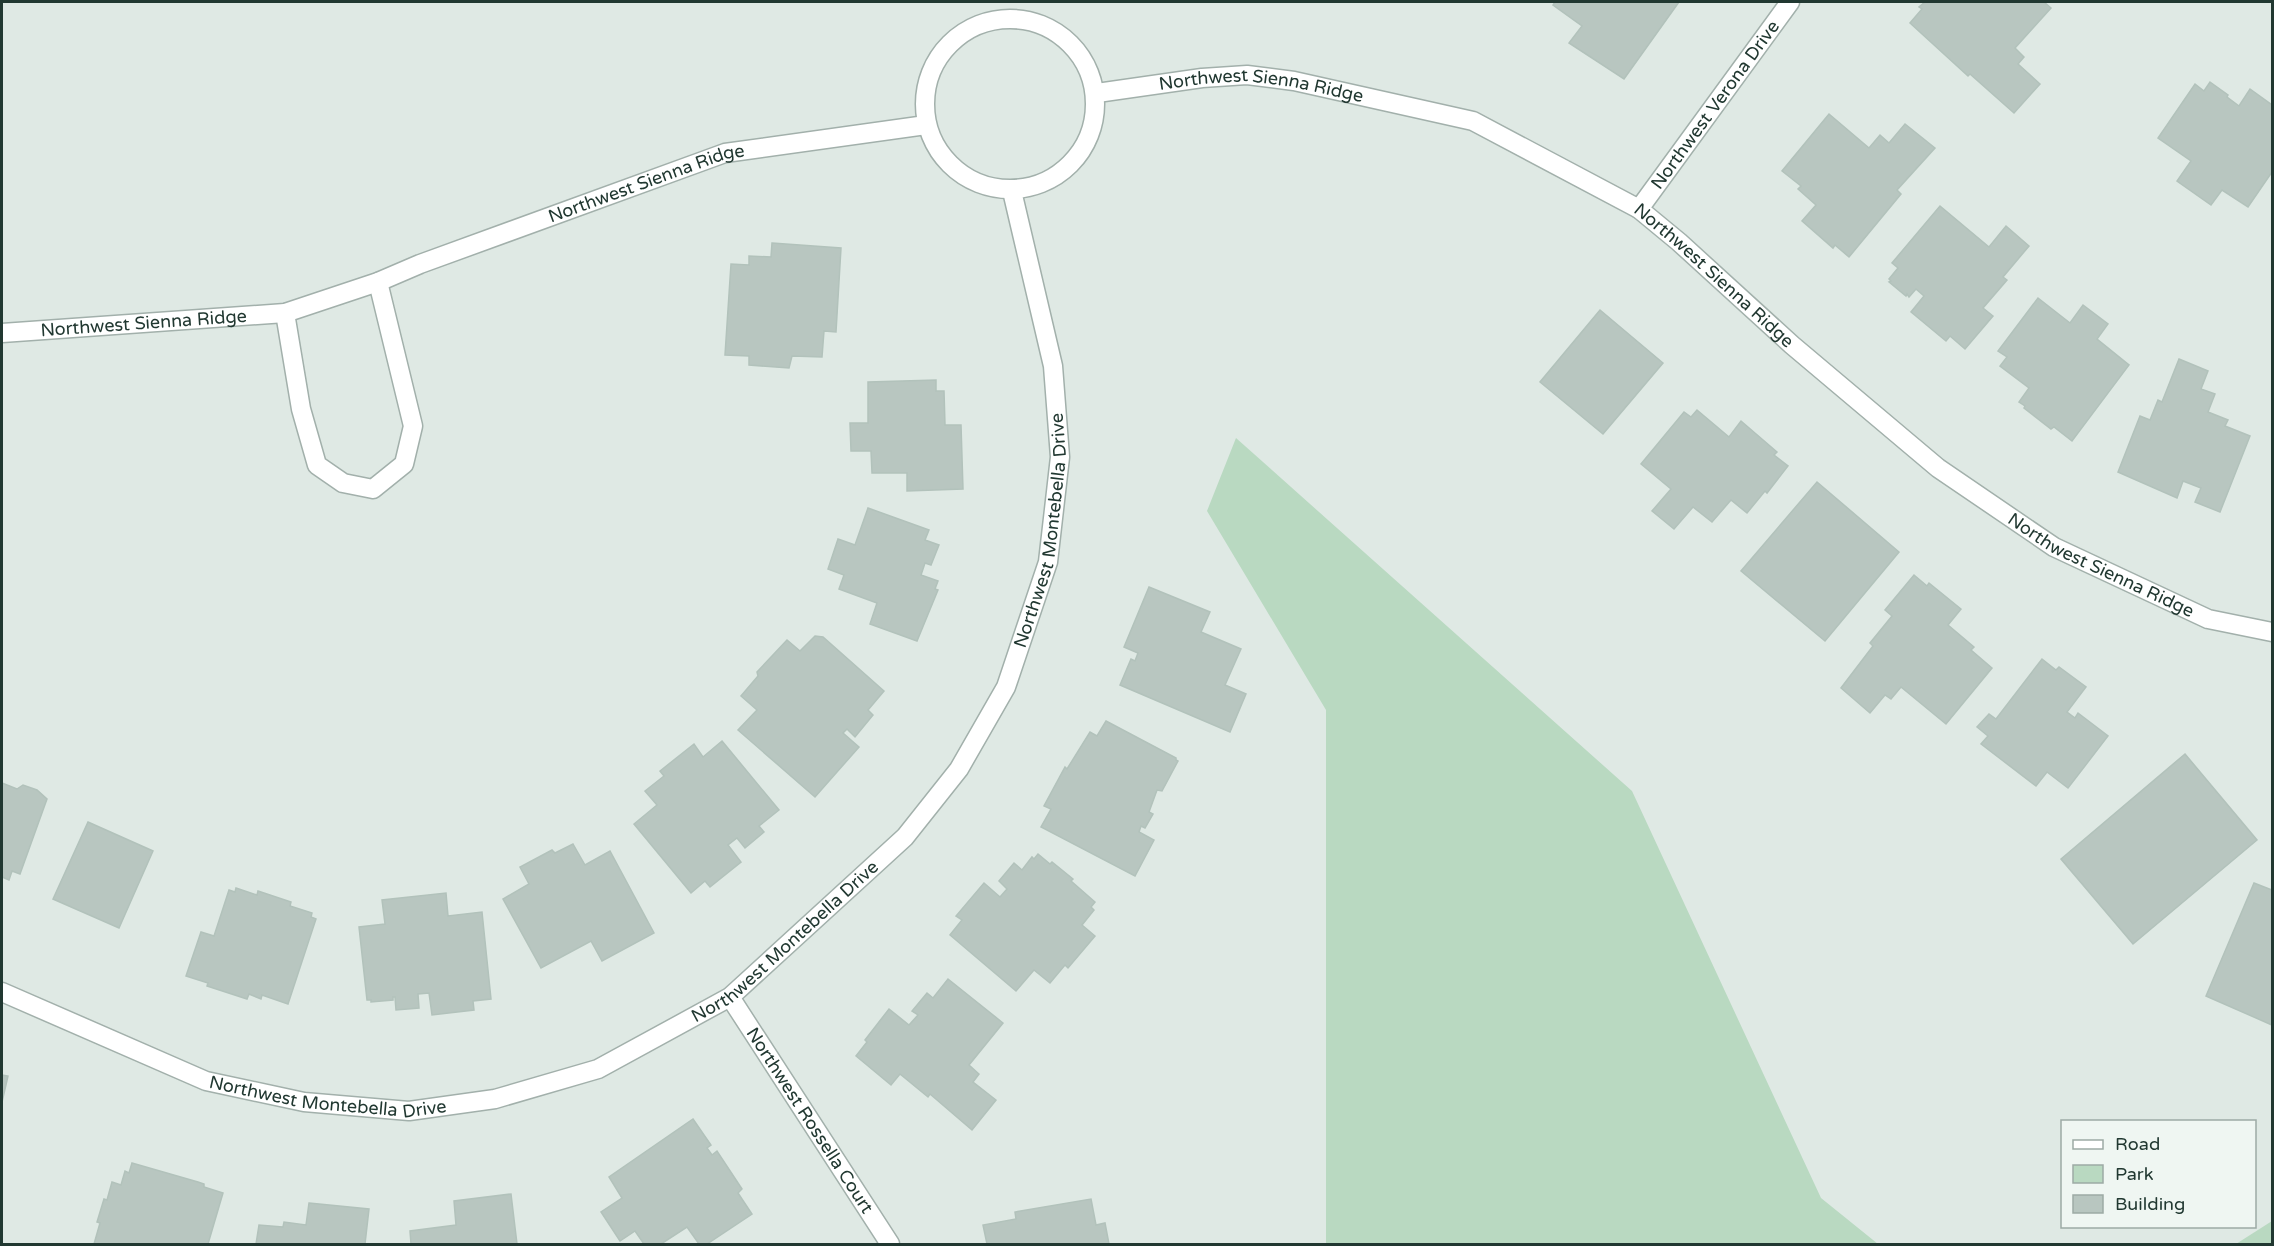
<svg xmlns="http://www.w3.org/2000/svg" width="2274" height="1246" font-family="'Varela Round',sans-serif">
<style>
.green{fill:#b9d9c1}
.building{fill:#b8c6c0;stroke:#b2c2bb;stroke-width:1.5}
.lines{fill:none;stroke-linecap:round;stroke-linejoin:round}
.minor-casing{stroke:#a2b0ab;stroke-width:21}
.minor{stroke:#fff;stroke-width:18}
.labels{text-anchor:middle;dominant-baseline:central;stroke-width:4.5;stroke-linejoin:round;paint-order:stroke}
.street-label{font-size:18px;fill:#213831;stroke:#eff6f2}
</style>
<rect width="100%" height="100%" fill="#dfe9e4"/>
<g class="green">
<polygon points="1236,438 1632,791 1821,1198 1878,1244 1326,1244 1326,710 1207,511"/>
<polygon points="2272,1221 2272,1244 2236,1244"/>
</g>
<g class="building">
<polygon points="1555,2 1679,2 1624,79 1569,43 1582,26 1553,5"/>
<polygon points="1925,2 2044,2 2051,8 2015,48 2024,57 2018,64 2040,84 2014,113 1970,74 1968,76 1910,23 1922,9 1919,7"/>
<polygon points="2210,82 2228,95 2227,97 2239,106 2250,89 2272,105 2272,172 2248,207 2222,190 2211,205 2177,181 2191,161 2158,138 2195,84 2204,91"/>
<polygon points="1829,114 1869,148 1880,135 1889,143 1905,124 1935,148 1897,190 1901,194 1849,257 1835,245 1833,248 1802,221 1816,205 1798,189 1801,186 1782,171"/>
<polygon points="1940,206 1989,247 2006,226 2029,246 2003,277 2007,280 1983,308 1993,316 1965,349 1950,336 1946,341 1911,312 1924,296 1916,289 1909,297 1907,294 1906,296 1889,282 1891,281 1889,279 1898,268 1892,263"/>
<polygon points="772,243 841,248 836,332 824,331 822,357 792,356 789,368 749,365 749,356 725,355 731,264 749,265 749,256 771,257"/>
<polygon points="2038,298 2070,323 2083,305 2108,324 2097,339 2129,365 2072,441 2054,427 2051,429 2024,408 2025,406 2019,402 2029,388 2000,366 2007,357 1998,351"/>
<polygon points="1600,310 1663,363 1603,434 1540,382"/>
<polygon points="2179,359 2208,371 2201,389 2215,394 2208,412 2228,420 2225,426 2250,436 2220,512 2195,502 2201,488 2183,481 2177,498 2118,472 2140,416 2150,420 2158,400 2162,402"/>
<polygon points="936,380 936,391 944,391 945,425 961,425 963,489 907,491 907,473 872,473 871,451 851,451 850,423 868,423 868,382"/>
<polygon points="1697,410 1729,437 1741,421 1777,452 1774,455 1788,466 1767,493 1765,491 1747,513 1731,500 1712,522 1693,507 1674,529 1652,511 1671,489 1641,464 1684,412 1691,417"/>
<polygon points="1817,482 1899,552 1825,641 1741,571"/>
<polygon points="868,508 929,530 925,540 939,545 931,565 925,563 921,575 938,581 935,589 938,590 917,641 870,624 877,603 839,589 844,575 828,569 838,539 855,545"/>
<polygon points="1914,575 1927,586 1929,583 1961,609 1948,625 1974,647 1971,650 1992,668 1946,724 1901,687 1891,699 1885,695 1870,713 1841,688 1873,646 1870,643 1892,616 1885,610"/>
<polygon points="1149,587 1210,612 1201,632 1241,649 1225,685 1246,694 1230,732 1120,685 1131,659 1135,661 1138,653 1124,647"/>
<polygon points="815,636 823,637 884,691 868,710 873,715 855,737 847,729 843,733 859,747 815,797 738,730 757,710 741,696 758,676 757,672 787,640 800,651"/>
<polygon points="2042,659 2056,670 2059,667 2086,687 2067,712 2075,718 2078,713 2108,736 2068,788 2047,772 2036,786 1981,744 1988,736 1977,727 1989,714 1996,719"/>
<polygon points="1106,721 1176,758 1176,760 1178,761 1162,791 1157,790 1149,812 1153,814 1145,828 1141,826 1139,832 1154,840 1135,876 1041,827 1051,809 1044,806 1065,767 1067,769 1090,732 1097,736"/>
<polygon points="722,741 779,810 759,826 764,832 745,848 737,838 728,845 741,862 710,887 705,881 691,893 634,824 657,805 645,791 664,776 660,771 694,744 703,757"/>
<polygon points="2185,754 2257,840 2133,944 2061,859"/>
<polygon points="2,783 17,789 23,785 37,790 47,799 20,874 12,871 9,880 2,877"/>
<polygon points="88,822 153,851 119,928 53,899"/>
<polygon points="573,844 585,865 610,851 654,933 602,961 591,941 541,968 503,899 529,884 520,867 552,850 555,853"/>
<polygon points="1038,854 1050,864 1052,862 1073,879 1071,881 1095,902 1091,907 1094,910 1082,925 1095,936 1068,968 1065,965 1050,983 1034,970 1016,991 950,935 962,920 956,916 984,883 1000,897 1007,889 999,881 1014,863 1022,870 1032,857 1034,859"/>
<polygon points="2254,883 2272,890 2272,1025 2206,996"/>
<polygon points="236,888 257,895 258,891 291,902 290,906 312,913 311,917 316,919 288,1004 262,995 261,999 249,994 247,999 207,986 208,983 186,976 201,932 214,936 229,890 235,892"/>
<polygon points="446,893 448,916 482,912 491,999 473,1001 474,1010 432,1015 429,993 418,994 419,1008 396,1010 395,997 393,997 393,1000 371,1002 371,1000 367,1000 359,927 385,924 382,900"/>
<polygon points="948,979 1003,1023 969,1065 979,1074 973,1082 996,1100 972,1130 930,1094 928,1097 900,1074 891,1085 856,1056 867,1042 865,1040 889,1009 909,1025 918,1015 912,1011 927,993 933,998"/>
<polygon points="2,1075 8,1076 2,1102"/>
<polygon points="693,1119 711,1145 707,1148 712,1155 717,1151 742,1189 738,1193 752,1214 707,1244 699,1244 687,1227 661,1244 644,1244 635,1231 620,1241 601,1212 622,1198 609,1177"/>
<polygon points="132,1163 198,1182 204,1184 204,1187 223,1193 208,1244 94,1244 100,1223 97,1222 104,1199 107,1200 112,1182 121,1185 125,1171 129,1173"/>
<polygon points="511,1194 517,1244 411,1244 410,1231 456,1225 454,1201"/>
<polygon points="1091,1199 1096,1225 1105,1223 1109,1244 987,1244 983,1225 1016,1219 1015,1212"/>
<polygon points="309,1203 369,1209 365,1244 256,1244 259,1225 283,1227 284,1222 306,1225"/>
</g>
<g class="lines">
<g class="minor-casing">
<g id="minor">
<circle cx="1010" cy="104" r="85"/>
<path id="s1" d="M1097,93L1202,78L1247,75L1294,81L1473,121L1639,209L1679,242L1792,345L1938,468L2054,547L2208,619L2272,632"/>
<path id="s2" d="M1639,209L1790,2"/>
<polyline points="285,313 301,409 317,465 343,483 373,489 404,464 413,426 378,282"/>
<path id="s3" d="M2,333L285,313L378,282L420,264L725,153L926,125"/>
<path id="s4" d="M2,992L206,1081L304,1102L409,1111L495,1099L598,1069L730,997L905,837L959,769L1006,687L1048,562L1060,457L1053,366L1012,191"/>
<path id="s5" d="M730,997L890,1244"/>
</g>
</g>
<use href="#minor" class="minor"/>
</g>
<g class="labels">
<g class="street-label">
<text stroke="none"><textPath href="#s1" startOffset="166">Northwest Sienna Ridge</textPath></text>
<text stroke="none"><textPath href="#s2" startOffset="129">Northwest Verona Drive</textPath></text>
<text stroke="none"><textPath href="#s3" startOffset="668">Northwest Sienna Ridge</textPath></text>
<text stroke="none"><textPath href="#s1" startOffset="670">Northwest Sienna Ridge</textPath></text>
<text stroke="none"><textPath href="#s3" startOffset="142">Northwest Sienna Ridge</textPath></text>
<text stroke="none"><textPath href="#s4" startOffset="1353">Northwest Montebella Drive</textPath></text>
<text stroke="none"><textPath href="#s1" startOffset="1156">Northwest Sienna Ridge</textPath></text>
<text stroke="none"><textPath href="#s4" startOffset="850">Northwest Montebella Drive</textPath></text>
<text stroke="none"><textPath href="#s4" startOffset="346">Northwest Montebella Drive</textPath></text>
<text stroke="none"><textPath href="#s5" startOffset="147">Northwest Rossella Court</textPath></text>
</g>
</g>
<rect width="2274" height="1246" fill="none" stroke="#213831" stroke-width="6"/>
<rect x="2061" y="1120" width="195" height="108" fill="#eff6f2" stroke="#9daaa5" stroke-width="1.5"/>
<rect x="2073" y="1140" width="30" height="9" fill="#ffffff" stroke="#9daaa5" stroke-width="1.5"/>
<text x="2115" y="1150" font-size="18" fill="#213831">Road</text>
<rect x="2073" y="1165" width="30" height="18" fill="#b9d9c1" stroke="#9daaa5" stroke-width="1.5"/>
<text x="2115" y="1180" font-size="18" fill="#213831">Park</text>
<rect x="2073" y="1195" width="30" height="18" fill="#b8c6c0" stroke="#9daaa5" stroke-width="1.5"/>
<text x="2115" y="1210" font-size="18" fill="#213831">Building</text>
</svg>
